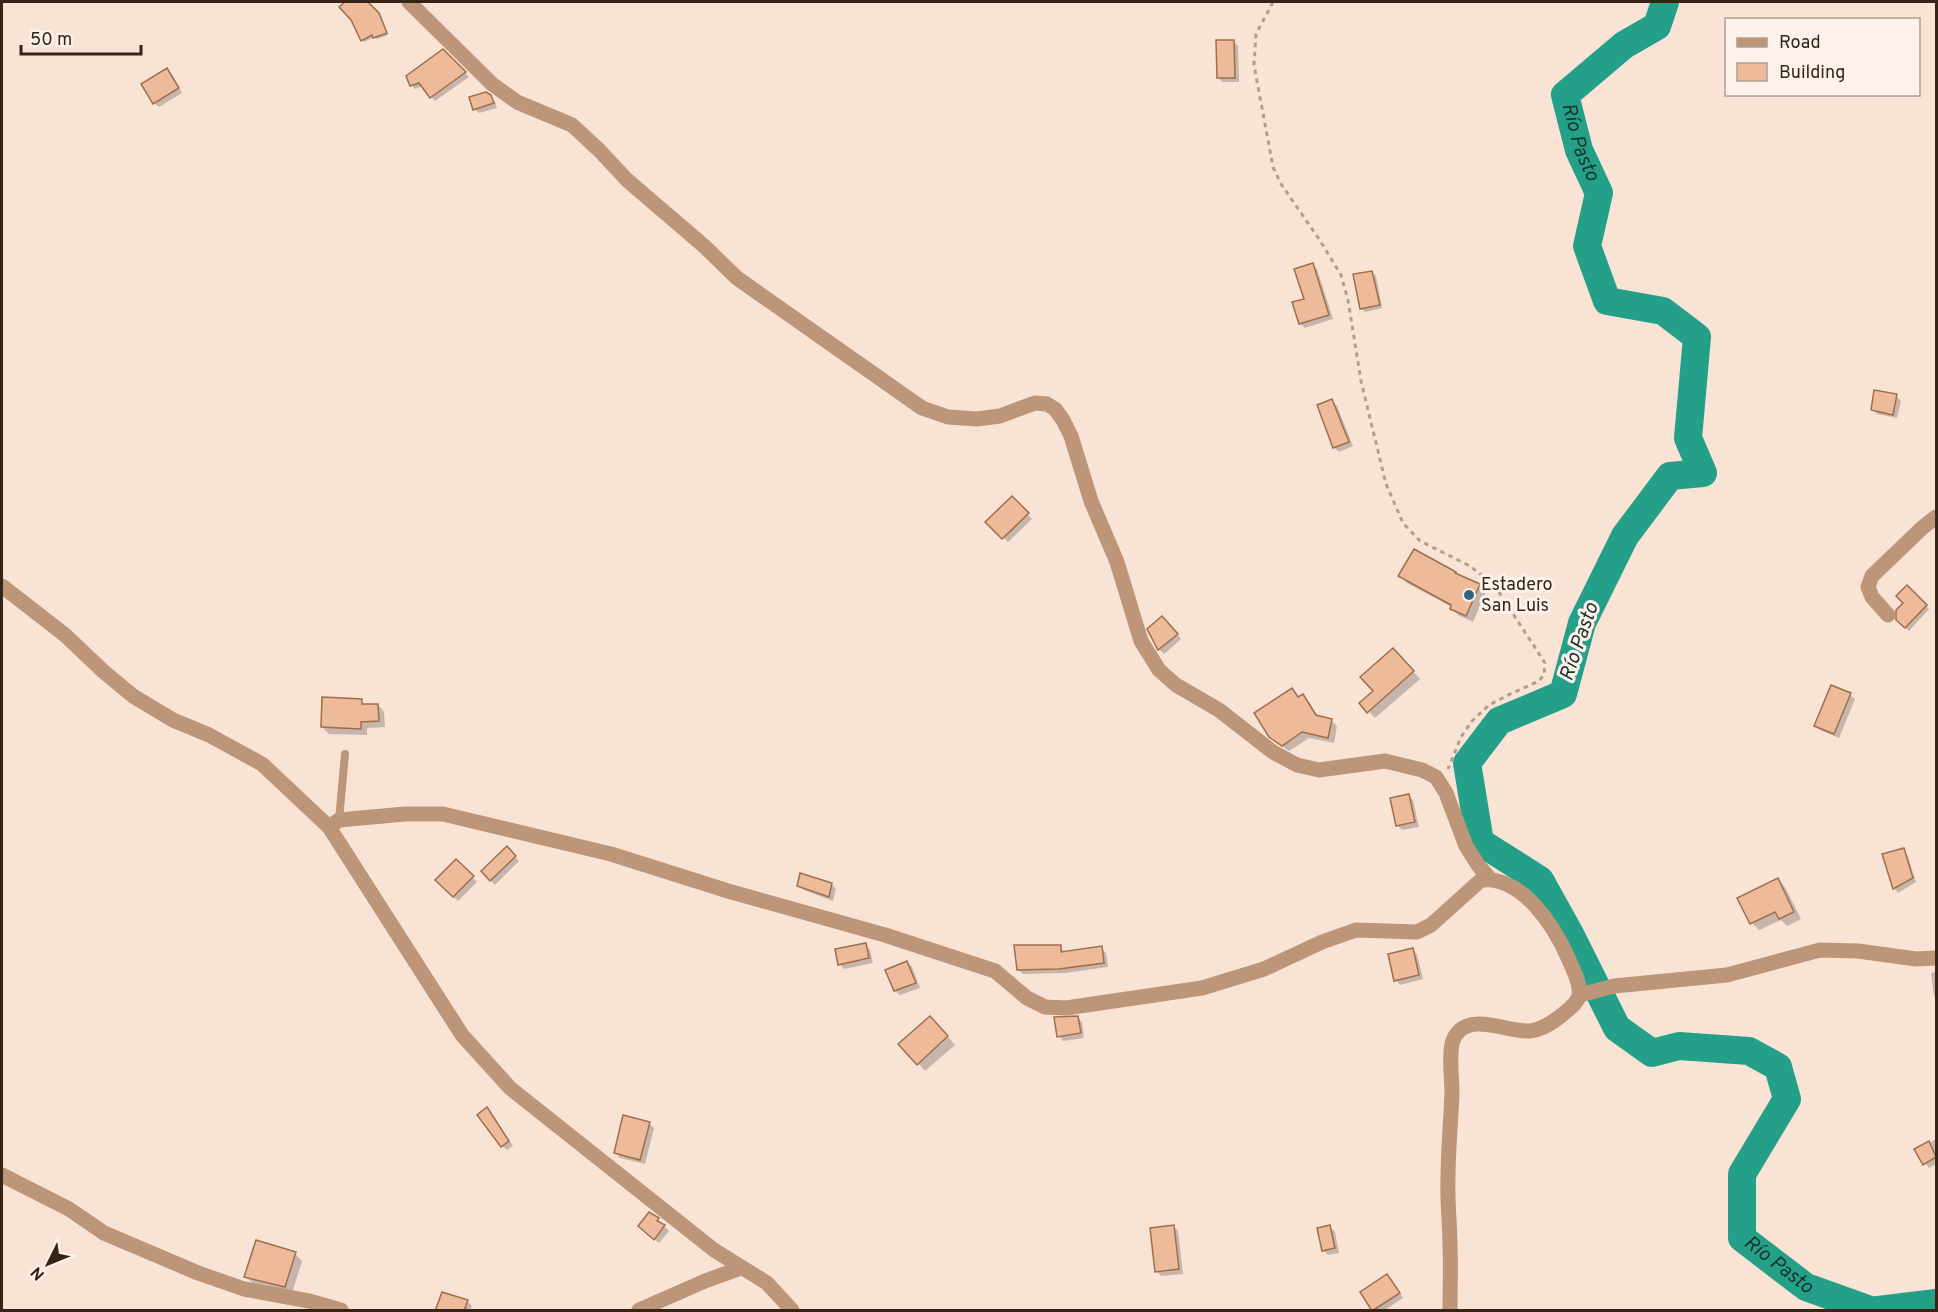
<svg xmlns="http://www.w3.org/2000/svg" width="1938" height="1312" font-family="Overpass,sans-serif">
<style>
.shadow{fill:#0003}
.lines{fill:none;stroke-linecap:round;stroke-linejoin:round}
.river{stroke:#24a088;stroke-width:28}
.building{fill:#edbb99;stroke:#9d6f4f;stroke-width:1.5}
.path{stroke:#b29d90;stroke-width:3;stroke-dasharray:4.5 4.5;stroke-linecap:butt}
.service{stroke:#bd9579;stroke-width:8}
.minor{stroke:#bd9579;stroke-width:15}
.poi-dot{fill:#306380;stroke:#fdf2eb;stroke-width:2}
.labels{text-anchor:middle;dominant-baseline:central;stroke-width:6;stroke-linejoin:round;paint-order:stroke}
.poi-label{font-size:18px;fill:#372417;stroke:#fdf2eb;text-anchor:start}
.water-label{font-size:20px;font-style:italic;fill:#1a332c;stroke:#fdf2eb}
</style>
<rect width="100%" height="100%" fill="#f8e3d5"/>
<g class="shadow">
<polygon points="347,2 355,2 360,8 366,2 381,17 388,35 377,39 374,37 364,42 352,19 341,7"/>
<polygon points="1233,41 1238,46 1239,82 1223,82 1218,78"/>
<polygon points="443,51 469,77 435,101 423,86 415,89 411,85"/>
<polygon points="171,75 182,93 159,107 154,103"/>
<polygon points="490,97 495,102 497,108 479,113 474,109"/>
<polygon points="1312,265 1317,269 1333,319 1305,328 1300,324"/>
<polygon points="1372,272 1376,276 1382,308 1365,312 1361,308"/>
<polygon points="1896,396 1901,401 1897,418 1877,414 1872,409"/>
<polygon points="1332,401 1337,406 1353,446 1339,452 1334,447"/>
<polygon points="1012,498 1032,519 1008,542 987,522"/>
<polygon points="1455,573 1479,586 1486,592 1473,622 1458,615 1452,607 1407,583 1400,576"/>
<polygon points="1907,587 1929,609 1909,631 1897,620 1905,603"/>
<polygon points="1167,622 1181,639 1164,654 1160,650 1149,629"/>
<polygon points="1399,656 1420,679 1375,718 1361,703 1375,691"/>
<polygon points="1292,690 1299,698 1303,696 1309,702 1318,717 1331,720 1337,726 1334,743 1309,738 1289,751 1277,743"/>
<polygon points="1850,695 1855,699 1839,738 1820,730 1815,726"/>
<polygon points="361,701 366,705 378,705 384,712 385,727 367,728 367,735 329,734 322,727"/>
<polygon points="1408,795 1413,800 1419,827 1402,830 1398,826"/>
<polygon points="507,849 519,861 495,885 483,872"/>
<polygon points="1903,849 1907,854 1916,882 1898,893 1894,888 1884,855"/>
<polygon points="456,861 477,882 458,901 437,880"/>
<polygon points="1778,879 1785,887 1801,919 1787,926 1781,920 1759,930 1752,923"/>
<polygon points="831,884 836,889 833,901 804,890 799,885"/>
<polygon points="865,945 870,950 873,963 844,969 840,964"/>
<polygon points="1060,946 1065,953 1101,948 1106,953 1108,967 1065,973 1023,974 1018,969"/>
<polygon points="1412,950 1417,954 1423,979 1400,985 1396,980"/>
<polygon points="907,962 912,967 920,988 900,995 895,991"/>
<polygon points="1936,972 1936,999 1934,996 1931,973"/>
<polygon points="1077,1018 1082,1022 1084,1038 1063,1041 1059,1036"/>
<polygon points="937,1025 955,1045 925,1071 918,1063"/>
<polygon points="491,1114 513,1146 507,1150 502,1146"/>
<polygon points="649,1124 654,1128 645,1164 620,1158 616,1153"/>
<polygon points="1936,1139 1936,1164 1929,1168 1916,1150"/>
<polygon points="658,1220 669,1231 659,1243 645,1231"/>
<polygon points="1173,1226 1178,1231 1183,1274 1161,1276 1157,1271"/>
<polygon points="1330,1227 1335,1232 1339,1253 1328,1255 1323,1250"/>
<polygon points="295,1254 302,1261 292,1293 254,1284 246,1277"/>
<polygon points="1392,1281 1403,1298 1385,1310 1374,1310 1362,1293"/>
<polygon points="467,1301 472,1306 470,1310 437,1310"/>
</g>
<g class="lines">
<g class="river">
<path id="s1" d="M1665,2L1657,26L1624,45L1565,95L1579,150L1599,193L1587,246L1607,301L1663,311L1697,337L1688,438L1703,473L1670,476L1625,536L1582,623L1563,694L1499,721L1467,763L1480,842L1540,880L1570,934L1617,1028L1652,1053L1679,1046L1749,1051L1778,1067L1787,1099L1742,1174V1238L1806,1287L1870,1310"/>
<polyline points="1878,1310 1936,1303"/>
</g>
</g>
<g class="building">
<polygon points="345,2 368,2 379,13 387,33 373,38 372,35 361,41 351,20 339,7"/>
<polygon points="1216,40 1234,40 1235,78 1217,78"/>
<polygon points="443,49 466,72 430,98 419,83 410,86 406,76"/>
<polygon points="167,68 179,88 153,104 141,84"/>
<polygon points="486,92 491,95 494,103 473,110 469,97"/>
<polygon points="1313,263 1329,315 1299,324 1292,302 1304,299 1294,269"/>
<polygon points="1372,271 1380,305 1360,309 1353,274"/>
<polygon points="1874,390 1897,394 1893,415 1871,410"/>
<polygon points="1332,399 1349,442 1333,448 1317,405"/>
<polygon points="1012,496 1029,513 1002,539 985,522"/>
<polygon points="1414,549 1456,572 1455,573 1480,584 1466,616 1450,609 1451,605 1398,576"/>
<polygon points="1907,585 1927,605 1905,628 1896,620 1896,610 1903,603 1896,596"/>
<polygon points="1162,616 1178,634 1158,650 1147,629"/>
<polygon points="1393,648 1414,671 1367,713 1359,703 1373,691 1360,677"/>
<polygon points="1831,685 1851,693 1834,734 1814,726"/>
<polygon points="1292,688 1298,697 1303,694 1316,715 1332,719 1328,738 1302,732 1282,746 1269,737 1254,713"/>
<polygon points="322,697 362,699 362,704 378,704 379,721 361,722 361,729 321,727"/>
<polygon points="1409,794 1415,822 1396,826 1390,798"/>
<polygon points="507,846 516,856 490,881 481,871"/>
<polygon points="1904,848 1913,878 1893,889 1882,854"/>
<polygon points="456,859 474,876 453,897 435,880"/>
<polygon points="800,873 832,883 829,897 797,886"/>
<polygon points="1778,878 1794,912 1779,919 1775,912 1750,924 1737,898"/>
<polygon points="866,943 869,958 838,965 835,949"/>
<polygon points="1014,945 1061,945 1061,952 1102,946 1104,963 1059,969 1017,970"/>
<polygon points="1413,948 1419,975 1394,981 1388,954"/>
<polygon points="907,961 916,983 894,991 885,970"/>
<polygon points="930,1016 948,1036 917,1065 898,1044"/>
<polygon points="1078,1016 1081,1033 1057,1037 1054,1017"/>
<polygon points="487,1107 509,1141 501,1147 477,1115"/>
<polygon points="623,1115 650,1122 640,1160 614,1153"/>
<polygon points="1929,1141 1936,1157 1923,1165 1914,1149"/>
<polygon points="649,1212 659,1218 657,1221 665,1225 654,1240 638,1226"/>
<polygon points="1174,1225 1179,1269 1155,1272 1150,1228"/>
<polygon points="1330,1225 1335,1248 1322,1251 1317,1228"/>
<polygon points="256,1240 296,1252 285,1287 244,1277"/>
<polygon points="1387,1274 1400,1293 1372,1311 1360,1292"/>
<polygon points="442,1292 468,1300 464,1311 435,1311"/>
</g>
<g class="lines">
<polyline class="path" points="1273,2 1256,34 1254,65 1273,167 1281,184 1319,239 1341,275 1348,300 1361,381 1386,484 1403,523 1420,541 1470,566 1495,586 1545,663 1544,675 1539,681 1510,694 1489,705 1472,721 1461,737 1448,769"/>
<polyline class="service" points="339,820 345,754"/>
<g class="minor">
<polyline points="409,2 492,84 517,102 572,125 599,150 627,180 704,246 737,278 922,408 948,417 977,419 1000,416 1035,403 1047,404 1055,409 1063,420 1071,436 1091,501 1117,562 1141,641 1159,670 1176,685 1219,710 1273,752 1297,765 1319,770 1385,761 1422,770 1436,777 1446,793 1466,846 1478,865 1490,879"/>
<polyline points="2,586 65,635 103,671 133,696 173,720 209,735 262,764 329,827 462,1035 510,1088 714,1250 767,1283 792,1310"/>
<polyline points="1888,615 1872,597 1868,587 1872,576 1922,528 1936,517"/>
<path d="M329,827L339,820L405,814H443L611,854L728,891L885,935L995,971L1027,998L1045,1007L1066,1008L1202,988L1264,969L1322,942L1356,930L1417,932L1431,925L1481,880C1522,875 1555,927 1569,960C1573,970 1581,983 1579,995C1578,1003 1568,1010 1562,1015C1553,1022 1542,1030 1530,1031C1509,1033 1468,1010 1454,1038C1448,1049 1452,1079 1452,1092C1451,1121 1448,1150 1448,1179C1447,1201 1450,1224 1450,1247C1451,1268 1450,1289 1450,1310"/>
<polyline points="1580,995 1614,986 1727,975 1820,950 1858,951 1916,959 1936,958"/>
<polyline points="2,1175 69,1209 104,1233 198,1273 244,1289 309,1301 341,1310"/>
<polyline points="639,1310 705,1281 741,1268"/>
</g>
</g>
<circle class="poi-dot" cx="1469" cy="595" r="6"/>
<g class="labels">
<g class="poi-label">
<text x="1481" y="585">Estadero<tspan x="1481" dy="21">San Luis</tspan></text>
</g>
<g class="water-label">
<text stroke="none"><textPath href="#s1" startOffset="190">Río Pasto</textPath></text>
<text transform="translate(1580 642) rotate(-71)">Río Pasto</text>
<text stroke="none"><textPath href="#s1" startOffset="1720">Río Pasto</textPath></text>
</g>
</g>
<rect width="1938" height="1312" fill="none" stroke="#372417" stroke-width="6"/>
<rect x="1725" y="18" width="195" height="78" fill="#fdf2eb" stroke="#aea096" stroke-width="1.5"/>
<rect x="1737" y="38" width="30" height="9" fill="#bd9579" stroke="#aea096" stroke-width="1.5"/>
<text x="1779" y="48" font-size="18" fill="#372417">Road</text>
<rect x="1737" y="63" width="30" height="18" fill="#edbb99" stroke="#aea096" stroke-width="1.5"/>
<text x="1779" y="78" font-size="18" fill="#372417">Building</text>
<g transform="translate(48 1264) rotate(227)" stroke="#fdf2eb" stroke-width="4.5" paint-order="stroke">
<path d="M0-4.5L10 22L0 15L-10 22Z" fill="#372417"/>
<text y="-9" font-size="16" font-weight="bold" text-anchor="middle" fill="#372417">N</text>
</g>
<path d="M21 45v9h120v-9" fill="none" stroke="#372417" stroke-width="3"/>
<text x="30" y="45" font-size="18" fill="#372417" stroke="#fdf2eb" stroke-width="4.5" paint-order="stroke">50 m</text>
</svg>
